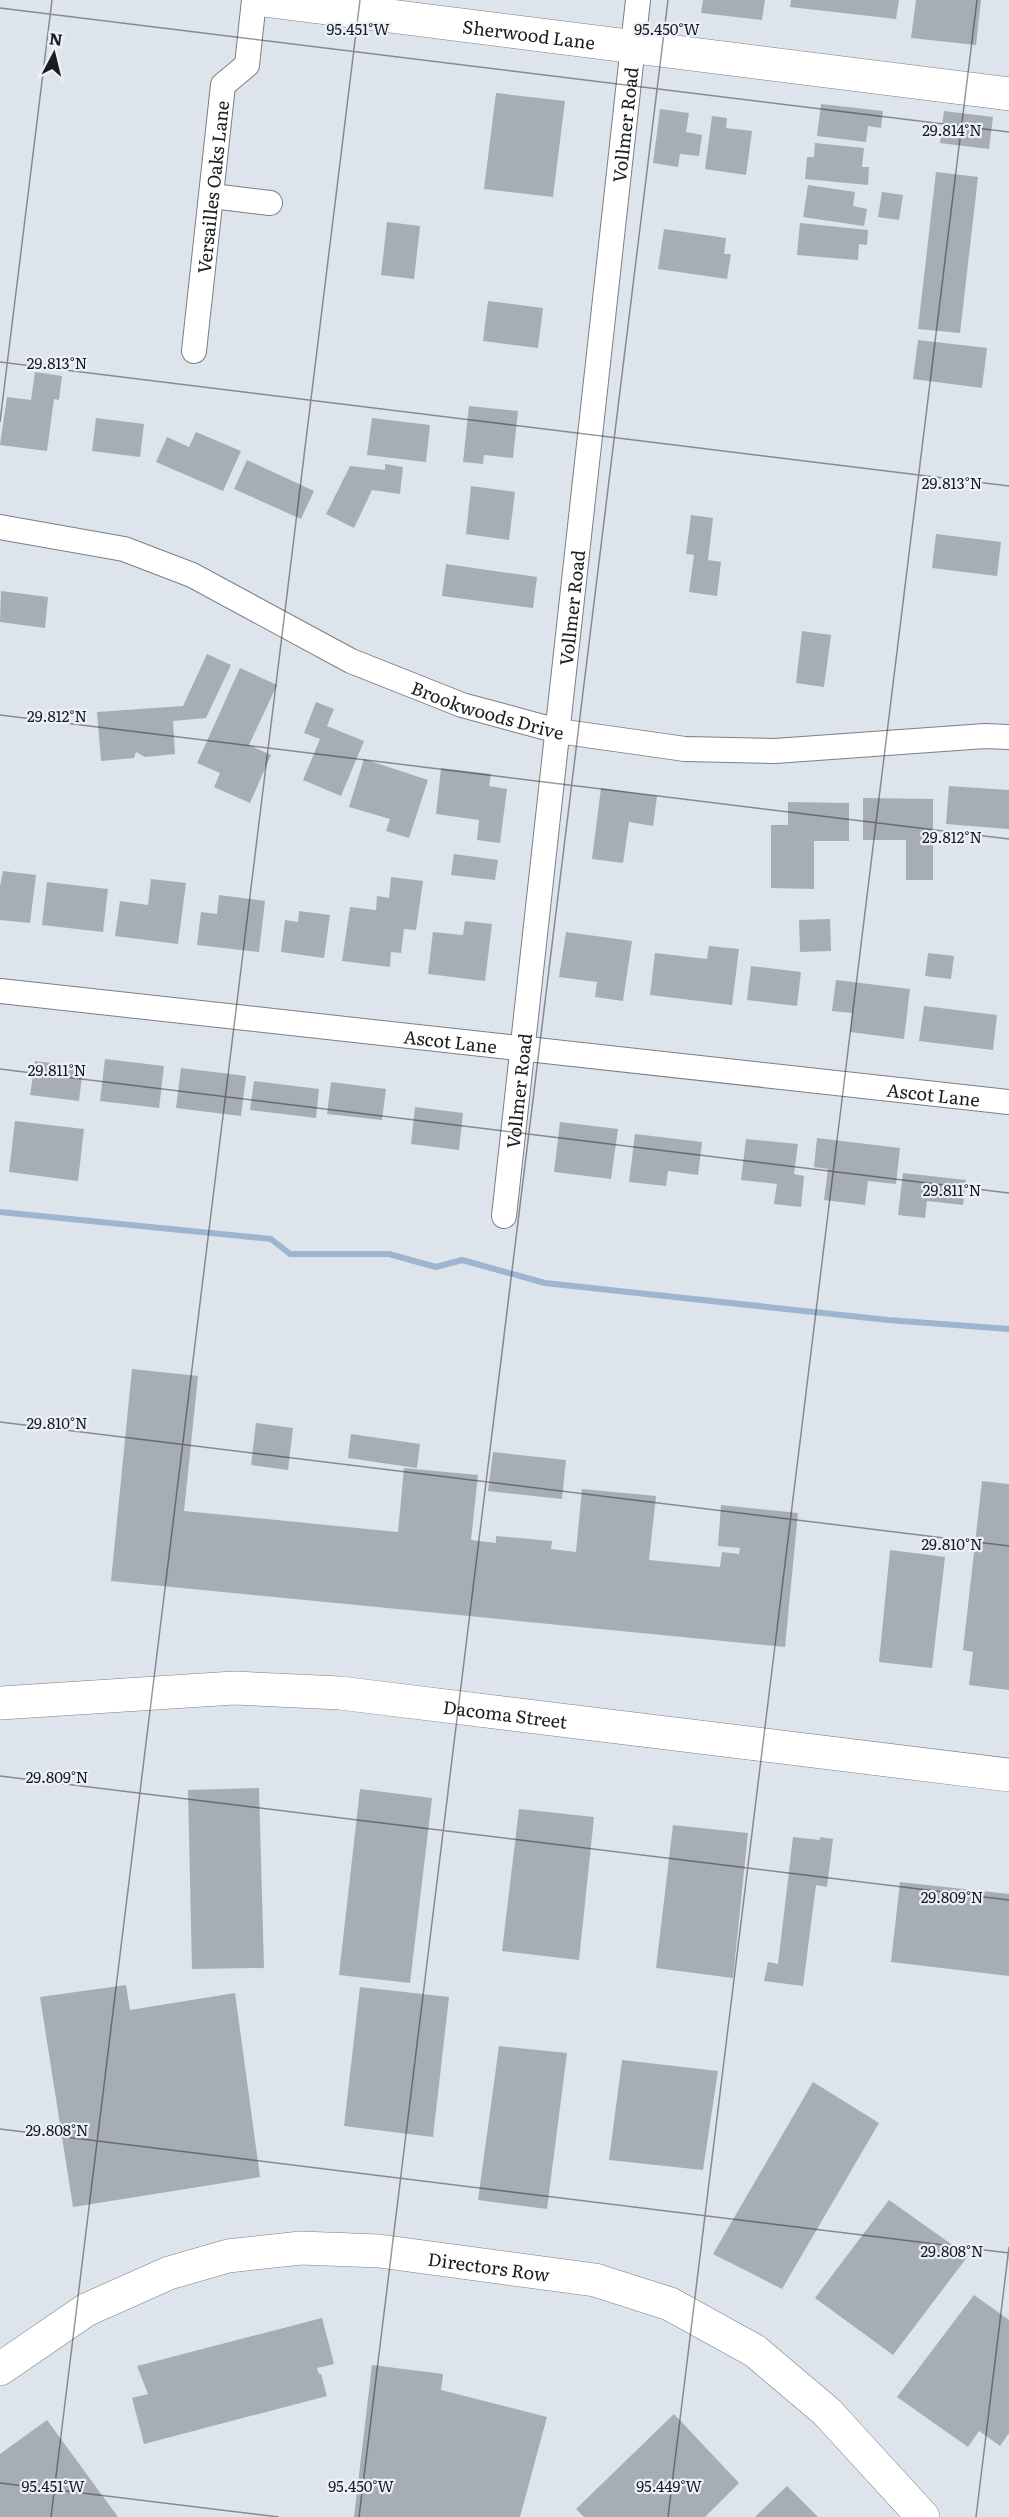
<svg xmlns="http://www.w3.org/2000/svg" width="1009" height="2517" font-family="Literata,serif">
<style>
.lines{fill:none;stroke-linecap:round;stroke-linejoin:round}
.stream{stroke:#9db5cf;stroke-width:6}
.building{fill:#a7adb4}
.street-casing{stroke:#7a7f86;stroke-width:26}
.secondary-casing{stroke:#7a7f86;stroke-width:34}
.street{stroke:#fff;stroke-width:24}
.secondary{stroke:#fff;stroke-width:33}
.ticks{fill:none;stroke:#1a1c1e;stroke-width:1.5;stroke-opacity:0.45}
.labels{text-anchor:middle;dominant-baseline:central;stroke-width:4.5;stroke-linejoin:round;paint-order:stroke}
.street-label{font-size:18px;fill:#1a1c1e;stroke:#ebf1f8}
.ticks-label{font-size:15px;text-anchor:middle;fill:#1a1c1e;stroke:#ebf1f8;stroke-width:4.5;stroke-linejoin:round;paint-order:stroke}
</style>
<rect width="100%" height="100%" fill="#dee4eb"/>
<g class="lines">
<polyline class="stream" points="0,1212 271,1239 290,1254 389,1254 436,1267 462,1260 545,1283 888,1320 1009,1329"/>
</g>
<g class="building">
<polygon points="703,0 765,0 762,20 701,13"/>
<polygon points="791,0 899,0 896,19 790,7"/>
<polygon points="916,0 981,0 976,45 911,38"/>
<polygon points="496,93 565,101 553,197 484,189"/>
<polygon points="821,104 883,111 881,128 868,126 866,142 817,136"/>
<polygon points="660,109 689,113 686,132 702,135 699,156 680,154 678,167 653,163"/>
<polygon points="944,111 993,117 989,149 940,143"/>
<polygon points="712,116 727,118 726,128 752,131 746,175 705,169"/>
<polygon points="815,143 864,148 862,167 869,167 868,185 805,179 807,157 814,157"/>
<polygon points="936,172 978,177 960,333 918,329"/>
<polygon points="808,185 855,192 853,206 867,209 864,226 803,217"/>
<polygon points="882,192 903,195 899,220 878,217"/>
<polygon points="387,222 420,226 414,279 381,275"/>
<polygon points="800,223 868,230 867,245 859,244 858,260 797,255"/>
<polygon points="664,229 726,238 724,254 731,254 727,279 658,269"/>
<polygon points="488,301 543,308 538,348 483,341"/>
<polygon points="918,340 987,348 982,388 913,379"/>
<polygon points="35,372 62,376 59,400 54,399 47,451 0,445 7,397 31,400"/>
<polygon points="469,406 518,411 513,458 484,455 483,464 463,462"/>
<polygon points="96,418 144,424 140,457 92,451"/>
<polygon points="372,418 430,425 426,462 367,455"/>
<polygon points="196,432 241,451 223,491 156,462 167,437 189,447"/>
<polygon points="247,460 314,491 301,519 234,489"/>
<polygon points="385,464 403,467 400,494 372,490 354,528 326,514 350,466 385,470"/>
<polygon points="471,486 515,492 509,540 466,534"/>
<polygon points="691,515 713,518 708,560 721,562 717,596 689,592 694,555 686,554"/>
<polygon points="936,534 1001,542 997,576 932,568"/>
<polygon points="446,564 537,577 533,608 442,596"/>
<polygon points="1,591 48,597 45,628 0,622"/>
<polygon points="802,631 831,635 824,687 796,683"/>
<polygon points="207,654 231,665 206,718 173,721 175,754 145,757 136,752 134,758 101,761 97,712 183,706"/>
<polygon points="240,668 277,685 249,745 271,755 250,803 214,787 220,773 197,763"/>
<polygon points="316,702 334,709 327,726 364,741 341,796 303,780 320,739 304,733"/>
<polygon points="364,759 428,780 409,838 386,831 390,819 349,807"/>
<polygon points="441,768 491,774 489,786 507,789 500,843 477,840 479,820 436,814"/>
<polygon points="949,786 1009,790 1009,829 946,824"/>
<polygon points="601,788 657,796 653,826 629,822 623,863 592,859"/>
<polygon points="863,798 933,799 933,880 906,880 906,840 863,840"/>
<polygon points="788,802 849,803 849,841 814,841 814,889 771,888 771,825 788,825"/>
<polygon points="454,854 498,860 495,880 451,875"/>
<polygon points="3,871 36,875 30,923 0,920 0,886"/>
<polygon points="391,877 423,881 416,930 404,929 401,953 391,952 390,967 342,961 350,907 376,910 377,896 389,898"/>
<polygon points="151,879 186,883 178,944 115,936 120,901 148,905"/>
<polygon points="47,882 108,889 103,932 42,925"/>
<polygon points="219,895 265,901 259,952 197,945 201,912 217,914"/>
<polygon points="299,911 330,915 324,958 281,952 285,920 298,922"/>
<polygon points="830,919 831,951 800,952 799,920"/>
<polygon points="465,921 492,924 485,981 428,974 433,932 463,935"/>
<polygon points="566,932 632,941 623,1001 595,997 597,982 559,977"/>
<polygon points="709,946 739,949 732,1005 650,995 655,953 707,959"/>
<polygon points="928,953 954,956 951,979 925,976"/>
<polygon points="751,966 801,972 797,1006 747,1000"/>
<polygon points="836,980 910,989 904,1039 850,1032 852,1013 832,1011"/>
<polygon points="924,1006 997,1015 993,1050 919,1041"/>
<polygon points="105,1059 164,1066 159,1108 100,1101"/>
<polygon points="35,1061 83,1067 79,1101 30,1095"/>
<polygon points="181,1068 246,1076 241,1116 176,1108"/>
<polygon points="254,1081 319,1089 316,1118 250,1110"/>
<polygon points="331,1082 386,1089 382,1120 327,1114"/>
<polygon points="415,1107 463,1113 459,1150 411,1144"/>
<polygon points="15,1121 84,1129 78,1181 9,1172"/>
<polygon points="560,1122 618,1129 611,1179 554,1172"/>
<polygon points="635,1134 702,1142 698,1175 668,1171 666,1186 629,1182"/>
<polygon points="817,1138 900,1148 896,1184 868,1181 865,1205 824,1200 828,1169 814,1167"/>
<polygon points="746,1139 798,1144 794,1174 804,1176 801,1207 774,1204 777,1184 741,1180"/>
<polygon points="903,1173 966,1180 963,1205 927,1201 925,1218 898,1215"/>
<polygon points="132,1369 198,1376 184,1511 398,1532 404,1468 478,1475 471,1540 496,1543 496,1536 552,1541 551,1549 576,1552 582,1489 656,1496 649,1560 720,1567 722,1552 739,1554 740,1548 718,1546 721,1505 798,1513 785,1647 111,1581"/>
<polygon points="256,1423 293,1428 288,1470 251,1465"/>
<polygon points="351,1434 420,1444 417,1468 348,1458"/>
<polygon points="493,1452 566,1460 562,1499 488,1491"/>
<polygon points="982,1481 1009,1484 1009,1690 969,1685 973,1652 963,1650"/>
<polygon points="890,1550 945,1557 932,1668 879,1662"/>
<polygon points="259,1788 264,1968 192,1969 188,1790"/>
<polygon points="360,1789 432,1798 410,1983 339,1975"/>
<polygon points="519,1809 594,1817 579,1960 502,1951"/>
<polygon points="673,1825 748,1833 733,1978 656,1968"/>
<polygon points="793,1837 820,1840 820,1837 833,1839 827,1887 816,1885 803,1986 764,1981 768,1962 778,1964"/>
<polygon points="900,1882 1009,1894 1009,1976 891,1962"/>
<polygon points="126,1985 130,2010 235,1993 260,2177 73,2207 40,1997"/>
<polygon points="360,1987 449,1997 433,2137 344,2126"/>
<polygon points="499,2046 567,2053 547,2209 478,2200"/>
<polygon points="622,2060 718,2071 703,2170 609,2160"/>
<polygon points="813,2082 879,2123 782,2289 713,2254"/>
<polygon points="889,2200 968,2256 893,2355 815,2298"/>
<polygon points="974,2295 1009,2320 1009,2433 1000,2446 979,2431 968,2447 897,2397"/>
<polygon points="322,2318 334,2364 317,2368 319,2374 321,2374 327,2396 144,2444 132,2398 148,2394 137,2366"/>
<polygon points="372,2365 443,2374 441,2390 547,2417 520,2517 354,2517"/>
<polygon points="674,2414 739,2483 705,2517 584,2517 576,2509"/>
<polygon points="47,2420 118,2517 0,2517 0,2454"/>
<polygon points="787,2486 818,2517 755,2517"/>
</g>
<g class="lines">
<g class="street-casing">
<g id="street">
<polyline points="212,196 270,203"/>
<path id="s1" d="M194,351L223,85L247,65L254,0"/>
<path id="s2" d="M0,527L124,549L192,575L351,661L462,705L558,731L685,749L775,751L985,736L1009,737"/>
<path id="s3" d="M0,991L1009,1102"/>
<path id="s4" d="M504,1216L638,0"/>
</g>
</g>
<g class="secondary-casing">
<g id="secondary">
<path id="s5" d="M263,0L1009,94"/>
<path id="s6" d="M0,1703L234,1688L340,1693L1009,1775"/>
<path id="s7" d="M0,2369L86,2310L169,2273L228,2256L301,2248L379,2251L595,2280L670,2304L755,2351L827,2412L923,2517"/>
</g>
</g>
<use href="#street" class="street"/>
<use href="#secondary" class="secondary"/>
</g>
<path class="ticks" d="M0,8L1009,132M0,362L1009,486M0,422L52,0M0,715L1009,839M0,1069L1009,1193M0,1422L1009,1546M0,1776L1009,1900M0,2129L1009,2253M0,2483L279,2517M51,2517L360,0M359,2517L668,0M668,2517L977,0M976,2517L1009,2247"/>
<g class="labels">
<g class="street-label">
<text stroke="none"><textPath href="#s5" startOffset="268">Sherwood Lane</textPath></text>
<text stroke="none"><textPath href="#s4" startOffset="1098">Vollmer Road</textPath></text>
<text stroke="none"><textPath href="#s1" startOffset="165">Versailles Oaks Lane</textPath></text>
<text stroke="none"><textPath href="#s4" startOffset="612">Vollmer Road</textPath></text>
<text stroke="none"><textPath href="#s2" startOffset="525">Brookwoods Drive</textPath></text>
<text stroke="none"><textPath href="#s3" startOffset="453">Ascot Lane</textPath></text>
<text stroke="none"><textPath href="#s4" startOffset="126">Vollmer Road</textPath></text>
<text stroke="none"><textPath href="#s3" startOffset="939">Ascot Lane</textPath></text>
<text stroke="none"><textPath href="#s6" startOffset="507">Dacoma Street</textPath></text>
<text stroke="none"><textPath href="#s7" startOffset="519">Directors Row</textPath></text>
</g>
</g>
<g class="ticks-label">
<text x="358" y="35">95.451°W</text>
<text x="667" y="35">95.450°W</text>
<text x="952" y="136">29.814°N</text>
<text x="57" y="369">29.813°N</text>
<text x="952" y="489">29.813°N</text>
<text x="57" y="722">29.812°N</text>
<text x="952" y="843">29.812°N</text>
<text x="57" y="1076">29.811°N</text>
<text x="952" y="1196">29.811°N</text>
<text x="57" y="1429">29.810°N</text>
<text x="952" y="1550">29.810°N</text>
<text x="57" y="1783">29.809°N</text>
<text x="952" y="1903">29.809°N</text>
<text x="57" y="2136">29.808°N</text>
<text x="952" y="2257">29.808°N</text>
<text x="53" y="2492">95.451°W</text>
<text x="361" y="2492">95.450°W</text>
<text x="669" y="2492">95.449°W</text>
</g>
<g transform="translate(54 54) rotate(7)" stroke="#ebf1f8" stroke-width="4.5" paint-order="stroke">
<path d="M0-4.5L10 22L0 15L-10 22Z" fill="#1a1c1e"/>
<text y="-9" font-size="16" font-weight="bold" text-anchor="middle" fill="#1a1c1e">N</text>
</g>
</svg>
